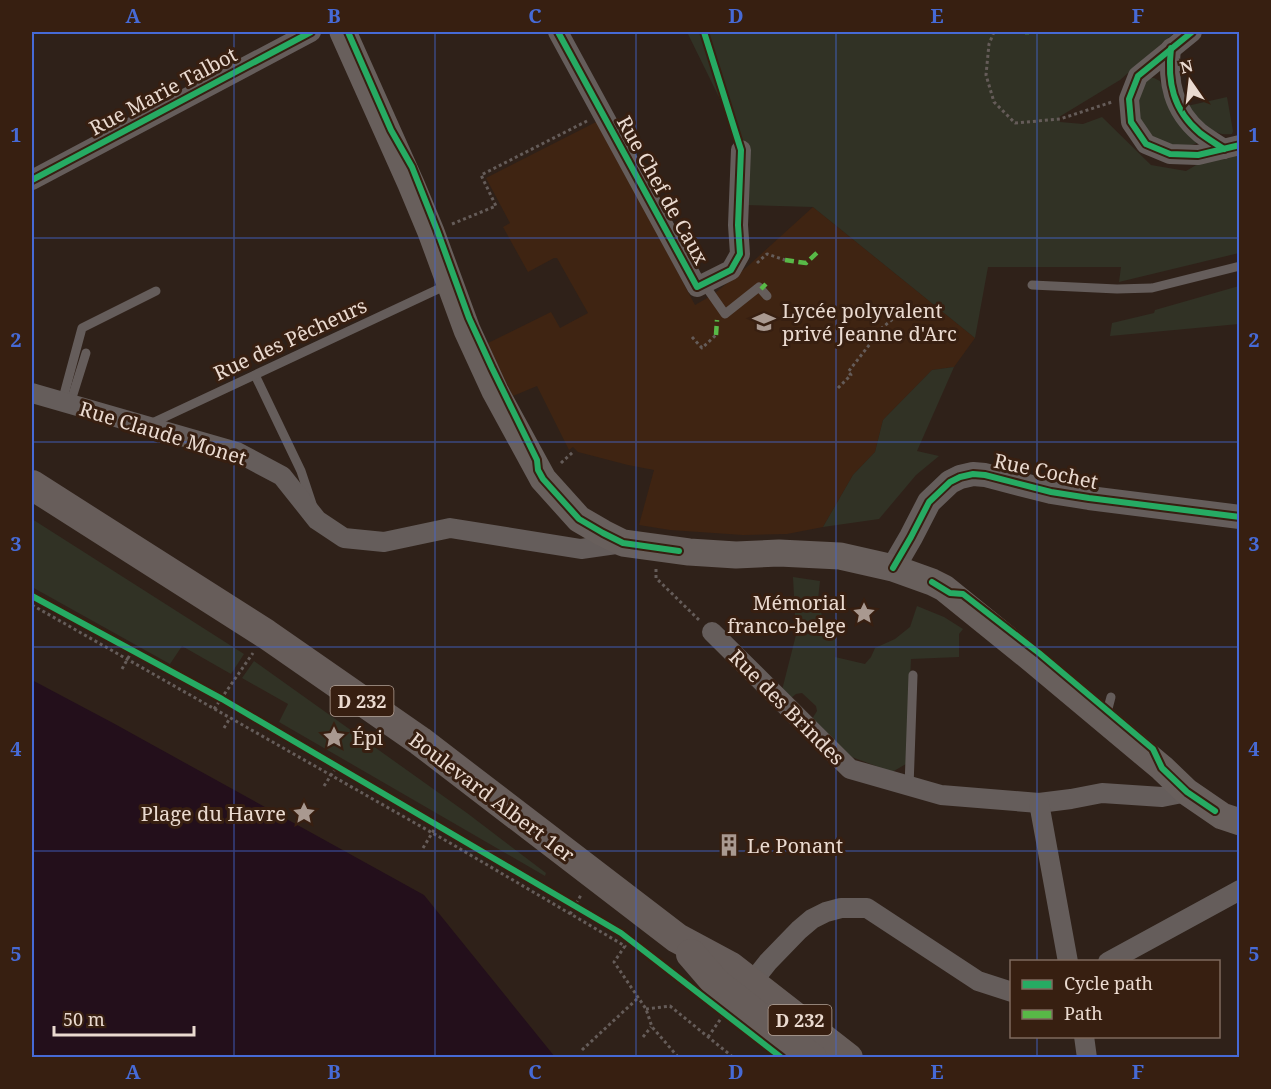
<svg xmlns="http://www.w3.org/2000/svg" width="1271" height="1089" font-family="'Noto Serif',serif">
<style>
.built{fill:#3f2412}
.green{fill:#313225}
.water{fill:#230f1b}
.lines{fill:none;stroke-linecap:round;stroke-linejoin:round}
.path{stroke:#655c59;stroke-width:3;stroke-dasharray:3 3;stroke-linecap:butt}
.service{stroke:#655d5b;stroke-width:9}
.minor{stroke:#655d5b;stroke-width:20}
.tertiary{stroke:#655d5b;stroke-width:24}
.secondary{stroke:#685f5c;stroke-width:27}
.primary{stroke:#675d5a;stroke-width:30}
.quiet{stroke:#58b947;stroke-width:4.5;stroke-dasharray:9 4.5;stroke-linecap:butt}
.cycleway-casing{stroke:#371f11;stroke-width:10}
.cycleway{stroke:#26ab63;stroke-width:6}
.grid{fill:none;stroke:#466ad6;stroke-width:1.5;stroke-opacity:0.55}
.labels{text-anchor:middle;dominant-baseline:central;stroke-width:6;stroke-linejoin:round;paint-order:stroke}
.shield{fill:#371f11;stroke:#b4a297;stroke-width:1.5}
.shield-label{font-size:18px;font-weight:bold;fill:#eadad0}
.street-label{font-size:20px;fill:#eadad0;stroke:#371f11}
.poi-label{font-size:20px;fill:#eadad0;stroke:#371f11;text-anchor:start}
.neatline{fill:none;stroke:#466ad6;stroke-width:2}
.grid-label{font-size:20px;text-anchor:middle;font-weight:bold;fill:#466ad6}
</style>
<rect width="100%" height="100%" fill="#2f2119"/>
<polygon class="built" points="598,121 695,305 714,294 748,266 813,207 975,338 954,367 932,370 883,420 875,452 853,475 823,527 787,534 743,535 670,530 639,525 654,470 628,465 578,452 573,447 569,450 537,386 513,396 486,344 551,312 560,328 588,313 557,258 554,258 528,272 503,227 510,223 486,178"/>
<g class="green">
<polygon points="687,32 1011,32 1024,33 1032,32 1175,32 1120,80 1059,117 1060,122 1083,124 1102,117 1151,165 1186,171 1198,164 1239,155 1239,253 1119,282 1121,267 988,267 975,338 813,207 744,205 743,146"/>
<polygon points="1148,78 1154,78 1160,81 1168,105 1201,142 1179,149 1155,141 1136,114 1141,86"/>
<path d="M1227,97L1233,131L1232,134C1212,137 1198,120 1187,106Z"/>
<polygon points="1239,286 1239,324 1110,336 1112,323 1154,313 1155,310"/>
<polygon points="954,367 917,451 939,456 916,475 879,519 823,527 853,475 875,452 883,420 932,370"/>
<polygon points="32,519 244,654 231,674 182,646 170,664 32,587"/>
<polygon points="793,577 820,581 818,600 823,620 836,637 835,657 865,664 871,657 875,648 895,639 910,627 917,606 944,617 963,629 959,634 959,657 911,659 906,764 892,772 849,756 812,719 817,711 816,706 802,693 796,694 791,698 782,690 796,635"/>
<polygon points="254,661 467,813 546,873 545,876 279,722 288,704 242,678"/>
</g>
<polygon class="water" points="32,680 113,723 424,895 555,1057 32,1057"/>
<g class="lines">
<g class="path">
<polyline points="994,32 989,44 986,75 994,102 1015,123 1060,119 1112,102"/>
<polyline points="452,224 496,206 481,175 587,121"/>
<polyline points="757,263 767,254 785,260"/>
<polyline points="692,337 702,348 716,335"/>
<polyline points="838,388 851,375 848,372 870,344 871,337 894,318"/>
<polyline points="561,463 573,452"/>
<polyline points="656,569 656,578 699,620"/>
<polyline points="32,605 450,843 625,946 614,962 646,1009 652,1027 679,1058"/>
<polyline points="122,669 132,651"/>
<polyline points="214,709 253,653"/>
<polyline points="224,728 230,718"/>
<polyline points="324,786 337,766"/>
<polyline points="423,848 437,825"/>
<polyline points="570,914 581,895"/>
<polyline points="646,1009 670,1006 734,1058"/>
<polyline points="643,1037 651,1027"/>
<polyline points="708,1037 722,1017"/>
<polyline points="582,1050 638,998"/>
</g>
<g class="service">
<polyline points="704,284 725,314 759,287 767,296"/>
<polyline points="1032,285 1117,289 1152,288 1240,266"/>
<polyline points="255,375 301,471 312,504"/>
<polyline points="62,402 82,328 156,291"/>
<polyline points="70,404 86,353"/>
<polyline points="150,424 447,285"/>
<polyline points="1106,716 1111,697"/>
<polyline points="909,787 913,675"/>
</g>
<g class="minor">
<polyline points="558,32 697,287 731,270 740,254 738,225 741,150"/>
<polyline points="1192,32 1138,76 1129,99 1131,122 1146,144 1170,154 1198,155 1240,145"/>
<path d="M1171,48C1167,82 1173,110 1200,133C1208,139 1216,144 1224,149"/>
<polyline points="32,180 311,32"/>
<polyline points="32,393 237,452 282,476 317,520 344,538 384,542 450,528 581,549 623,543"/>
<polyline points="712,632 850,769 941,795 1039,803 1071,799 1102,793 1162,797 1187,792"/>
<polyline points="1039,803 1068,962"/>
<polyline points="1108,962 1240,890"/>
<polyline points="745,991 768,962 799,930 812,919 826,912 841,908 867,908 978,981 1012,992"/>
<polyline points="1084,1036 1087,1058"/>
</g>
<polyline class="tertiary" points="893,568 911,537 929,502 950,482 960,477 973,474 985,475 1051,492 1089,498 1240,517"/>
<polyline class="secondary" points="343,32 411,184 431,232 467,330 495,391 543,479 579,519 603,533 623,543 689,552 736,555 779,553 840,556 893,568 932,582 944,588 1033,660 1162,768 1187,792 1222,816 1240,822"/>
<g class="primary">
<polyline points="32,485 266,634 420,741 677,938 731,967 848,1058"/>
<polyline points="691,954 716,983 812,1058"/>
</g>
<g class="quiet">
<polyline points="1025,32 1029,32"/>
<polyline points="785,260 806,263 820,250"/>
<polyline points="761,289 766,284"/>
<polyline points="716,335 717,320"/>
</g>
<g class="cycleway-casing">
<g id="cycleway">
<polyline points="348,32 391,130 412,167 437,230 469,318 492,368 537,460 538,470 543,479 579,519 603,533 623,543 679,551"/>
<polyline points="558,32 697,287 731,270 740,254 738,225 741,150 704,32"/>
<polyline points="1192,32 1138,76 1129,99 1131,122 1146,144 1170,154 1198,155 1240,145"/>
<path d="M1171,48C1167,82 1173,110 1200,133C1208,139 1216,144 1224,149"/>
<polyline points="32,180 311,32"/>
<polyline points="893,568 911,537 929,502 950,482 960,477 973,474 985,475 1051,492 1089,498 1240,517"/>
<polyline points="932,582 950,593 963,594 1039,653 1153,749 1162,768 1187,792 1215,811"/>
<polyline points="32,596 222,699 621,933 782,1058"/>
</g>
</g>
<use href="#cycleway" class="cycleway"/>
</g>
<path class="grid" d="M234,32V1058M435,32V1058M636,32V1058M836,32V1058M1037,32V962M32,238H1240M32,442H1240M32,647H1240M32,851H1240M1037,1036V1058"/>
<defs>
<g id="school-bare" transform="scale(1.8)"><path d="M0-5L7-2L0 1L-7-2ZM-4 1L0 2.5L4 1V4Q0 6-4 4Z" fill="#a99990" stroke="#371f11" stroke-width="2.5" paint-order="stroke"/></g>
<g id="sight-bare" transform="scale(1.8)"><path d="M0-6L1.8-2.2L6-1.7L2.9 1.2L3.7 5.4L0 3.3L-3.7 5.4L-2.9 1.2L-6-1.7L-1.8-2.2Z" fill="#a99990" stroke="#371f11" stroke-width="2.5" paint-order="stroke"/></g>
<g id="building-bare" transform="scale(1.8)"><path d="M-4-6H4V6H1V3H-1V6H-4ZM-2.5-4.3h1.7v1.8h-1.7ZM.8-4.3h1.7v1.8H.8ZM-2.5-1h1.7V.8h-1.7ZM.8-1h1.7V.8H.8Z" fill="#a99990" stroke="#371f11" stroke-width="2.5" paint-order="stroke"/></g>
</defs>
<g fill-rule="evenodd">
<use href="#school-bare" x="764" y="322"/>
<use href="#sight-bare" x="864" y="613"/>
<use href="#sight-bare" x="334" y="737"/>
<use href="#sight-bare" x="304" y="813"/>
<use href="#building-bare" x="729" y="845"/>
</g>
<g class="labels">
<g class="shield">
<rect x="330.5" y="686" width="63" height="30" rx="4.5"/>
<rect x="768.5" y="1005" width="63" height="30" rx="4.5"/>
</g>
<g class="shield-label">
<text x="362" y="701">D 232</text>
<text x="800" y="1020">D 232</text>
</g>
<g class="street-label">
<text transform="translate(163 91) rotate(-28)">Rue Marie Talbot</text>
<text transform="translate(663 190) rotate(61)">Rue Chef de Caux</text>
<text transform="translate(290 339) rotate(-25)">Rue des Pêcheurs</text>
<text transform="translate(163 433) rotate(17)">Rue Claude Monet</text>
<text transform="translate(1046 471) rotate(12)">Rue Cochet</text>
<text transform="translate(787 707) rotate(45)">Rue des Brindes</text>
<text transform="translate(492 797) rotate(37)">Boulevard Albert 1er</text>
</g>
<g class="poi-label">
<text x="782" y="310">Lycée polyvalent<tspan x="782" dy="23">privé Jeanne d'Arc</tspan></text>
<text x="846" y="602" text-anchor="end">Mémorial<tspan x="846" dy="23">franco-belge</tspan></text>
<text x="352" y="737">Épi</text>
<text x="286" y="813" text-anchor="end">Plage du Havre</text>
<text x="747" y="845">Le Ponant</text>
</g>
</g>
<rect width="1271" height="1089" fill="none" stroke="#371f11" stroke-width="66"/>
<rect x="1010" y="960" width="210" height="78" fill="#371f11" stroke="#7f6a5d" stroke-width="1.5"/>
<rect x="1022" y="980" width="30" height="9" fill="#26ab63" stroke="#7f6a5d" stroke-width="1.5"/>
<text x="1064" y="990" font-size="18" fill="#eadad0">Cycle path</text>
<rect x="1022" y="1010" width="30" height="9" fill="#58b947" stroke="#7f6a5d" stroke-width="1.5"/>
<text x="1064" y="1020" font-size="18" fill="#eadad0">Path</text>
<g transform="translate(1190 81) rotate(346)" stroke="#371f11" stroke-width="4.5" paint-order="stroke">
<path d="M0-4.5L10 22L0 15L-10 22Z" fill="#eadad0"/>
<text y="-9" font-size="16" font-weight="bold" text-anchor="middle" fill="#eadad0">N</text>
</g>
<path d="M54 1026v9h140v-9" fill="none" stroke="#eadad0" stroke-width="3"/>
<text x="63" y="1026" font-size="18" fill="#eadad0" stroke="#371f11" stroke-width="4.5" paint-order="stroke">50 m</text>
<rect x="33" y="33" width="1205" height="1023" class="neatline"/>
<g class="grid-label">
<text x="133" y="23">A</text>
<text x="334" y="23">B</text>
<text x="535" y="23">C</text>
<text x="736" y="23">D</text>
<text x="937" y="23">E</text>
<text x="1138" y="23">F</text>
<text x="16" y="142">1</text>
<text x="1254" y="142">1</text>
<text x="16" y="347">2</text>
<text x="1254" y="347">2</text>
<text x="16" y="551">3</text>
<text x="1254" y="551">3</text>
<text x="16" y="756">4</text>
<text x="1254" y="756">4</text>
<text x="16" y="961">5</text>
<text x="1254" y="961">5</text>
<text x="133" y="1079">A</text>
<text x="334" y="1079">B</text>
<text x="535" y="1079">C</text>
<text x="736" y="1079">D</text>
<text x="937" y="1079">E</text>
<text x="1138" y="1079">F</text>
</g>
</svg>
